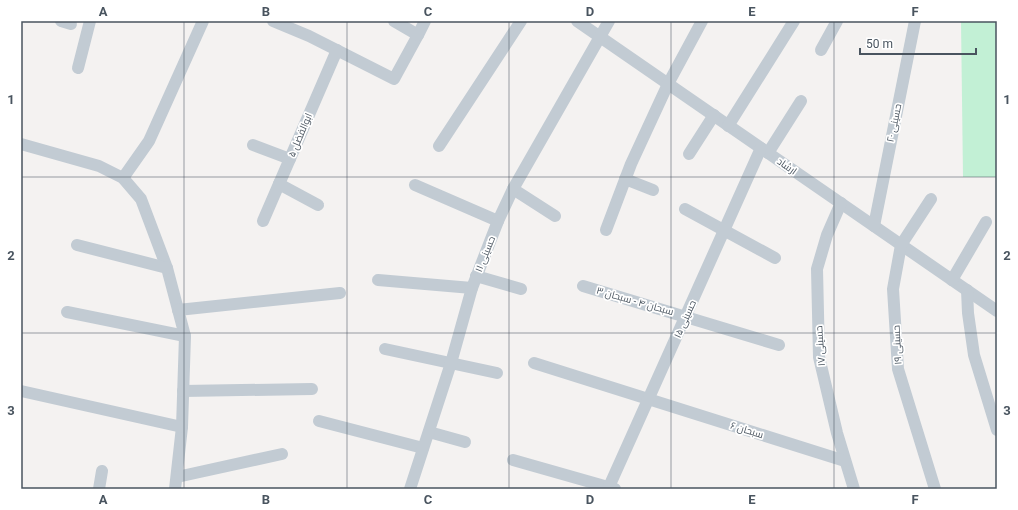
<svg xmlns="http://www.w3.org/2000/svg" width="1018" height="510" font-family="Roboto,Cairo,sans-serif">
<style>
.green{fill:#c2f0d5}
.lines{fill:none;stroke-linecap:round;stroke-linejoin:round}
.street{stroke:#c2cbd3;stroke-width:12}
.grid{fill:none;stroke:#49545f;stroke-width:1;stroke-opacity:0.55}
.labels{text-anchor:middle;dominant-baseline:central;stroke-width:3.5;stroke-linejoin:round;paint-order:stroke}
.street-label{font-size:10px;fill:#49545f;stroke:#fff}
.neatline{fill:none;stroke:#49545f;stroke-width:1.5}
.grid-label{font-size:13px;text-anchor:middle;font-weight:bold;fill:#49545f}
</style>
<rect width="100%" height="100%" fill="#f4f2f1"/>
<polygon class="green" points="961,21 997,21 997,177 963,177"/>
<g class="lines">
<g class="street">
<polyline points="61,21 71,24"/>
<polyline points="273,21 309,36 394,79 418,35 425,21"/>
<polyline points="394,21 418,35"/>
<polyline points="577,21 997,311"/>
<polyline points="821,50 837,21"/>
<polyline points="78,68 90,21"/>
<polyline points="728,126 794,21"/>
<polyline points="21,144 99,166 123,178 141,199 167,268 185,336 182,427 175,489"/>
<polyline points="253,145 290,159"/>
<polyline points="439,146 521,21"/>
<polyline points="768,153 801,101"/>
<polyline points="689,154 714,115"/>
<polyline points="123,178 149,141 203,21"/>
<polyline points="625,179 653,190"/>
<polyline points="279,184 318,205"/>
<polyline points="415,185 498,221"/>
<polyline points="513,189 555,216"/>
<polyline points="931,199 901,245 893,289 898,369 935,489"/>
<polyline points="841,203 827,235 817,269 819,357 837,433 854,489"/>
<polyline points="685,209 775,258"/>
<polyline points="263,221 337,50"/>
<polyline points="874,226 915,21"/>
<polyline points="606,230 631,164 668,84 702,21"/>
<polyline points="77,245 167,268"/>
<polyline points="476,276 521,289"/>
<polyline points="378,280 472,288"/>
<polyline points="952,280 986,222"/>
<polyline points="583,286 779,345"/>
<polyline points="967,290 968,313 974,355 997,430"/>
<polyline points="178,310 340,293"/>
<polyline points="67,312 185,336"/>
<polyline points="385,349 497,373"/>
<polyline points="534,363 845,461"/>
<polyline points="21,391 182,427"/>
<polyline points="183,391 312,389"/>
<polyline points="319,421 423,448"/>
<polyline points="429,432 465,442"/>
<polyline points="513,460 615,489"/>
<polyline points="177,477 282,454"/>
<polyline points="99,489 102,471"/>
<polyline points="410,489 451,363 472,288 498,221 513,189 609,21"/>
<polyline points="608,489 761,148"/>
</g>
</g>
<path class="grid" d="M184,21V489M347,21V489M509,21V489M671,21V489M834,21V489M21,177H997M21,333H997"/>
<g class="labels">
<g class="street-label">
<text transform="translate(894 123) rotate(-78)">حسینی ۲۰</text>
<text transform="translate(300 135) rotate(-67)">ابوالفضل ۵</text>
<text transform="translate(787 166) rotate(35)">ارشاد</text>
<text transform="translate(485 254) rotate(-68)">حسینی ۱۱</text>
<text transform="translate(635 301) rotate(16)">سبحان ۴ - سبحان ۳</text>
<text transform="translate(685 319) rotate(-66)">حسینی ۱۵</text>
<text transform="translate(897 345) rotate(-93)">حسینی ۱۹</text>
<text transform="translate(820 346) rotate(-94)">حسینی ۱۷</text>
<text transform="translate(747 430) rotate(17)">سبحان ۶</text>
</g>
</g>
<rect width="1018" height="510" fill="none" stroke="#ffffff" stroke-width="44"/>
<path d="M860 48v6h116v-6" fill="none" stroke="#49545f" stroke-width="2"/>
<text x="866" y="48" font-size="12" fill="#49545f" stroke="#ffffff" stroke-width="3" paint-order="stroke">50 m</text>
<rect x="22" y="22" width="974" height="466" class="neatline"/>
<g class="grid-label">
<text x="103" y="16">A</text>
<text x="266" y="16">B</text>
<text x="428" y="16">C</text>
<text x="590" y="16">D</text>
<text x="752" y="16">E</text>
<text x="915" y="16">F</text>
<text x="11" y="104">1</text>
<text x="1007" y="104">1</text>
<text x="11" y="260">2</text>
<text x="1007" y="260">2</text>
<text x="11" y="415">3</text>
<text x="1007" y="415">3</text>
<text x="103" y="504">A</text>
<text x="266" y="504">B</text>
<text x="428" y="504">C</text>
<text x="590" y="504">D</text>
<text x="752" y="504">E</text>
<text x="915" y="504">F</text>
</g>
</svg>
